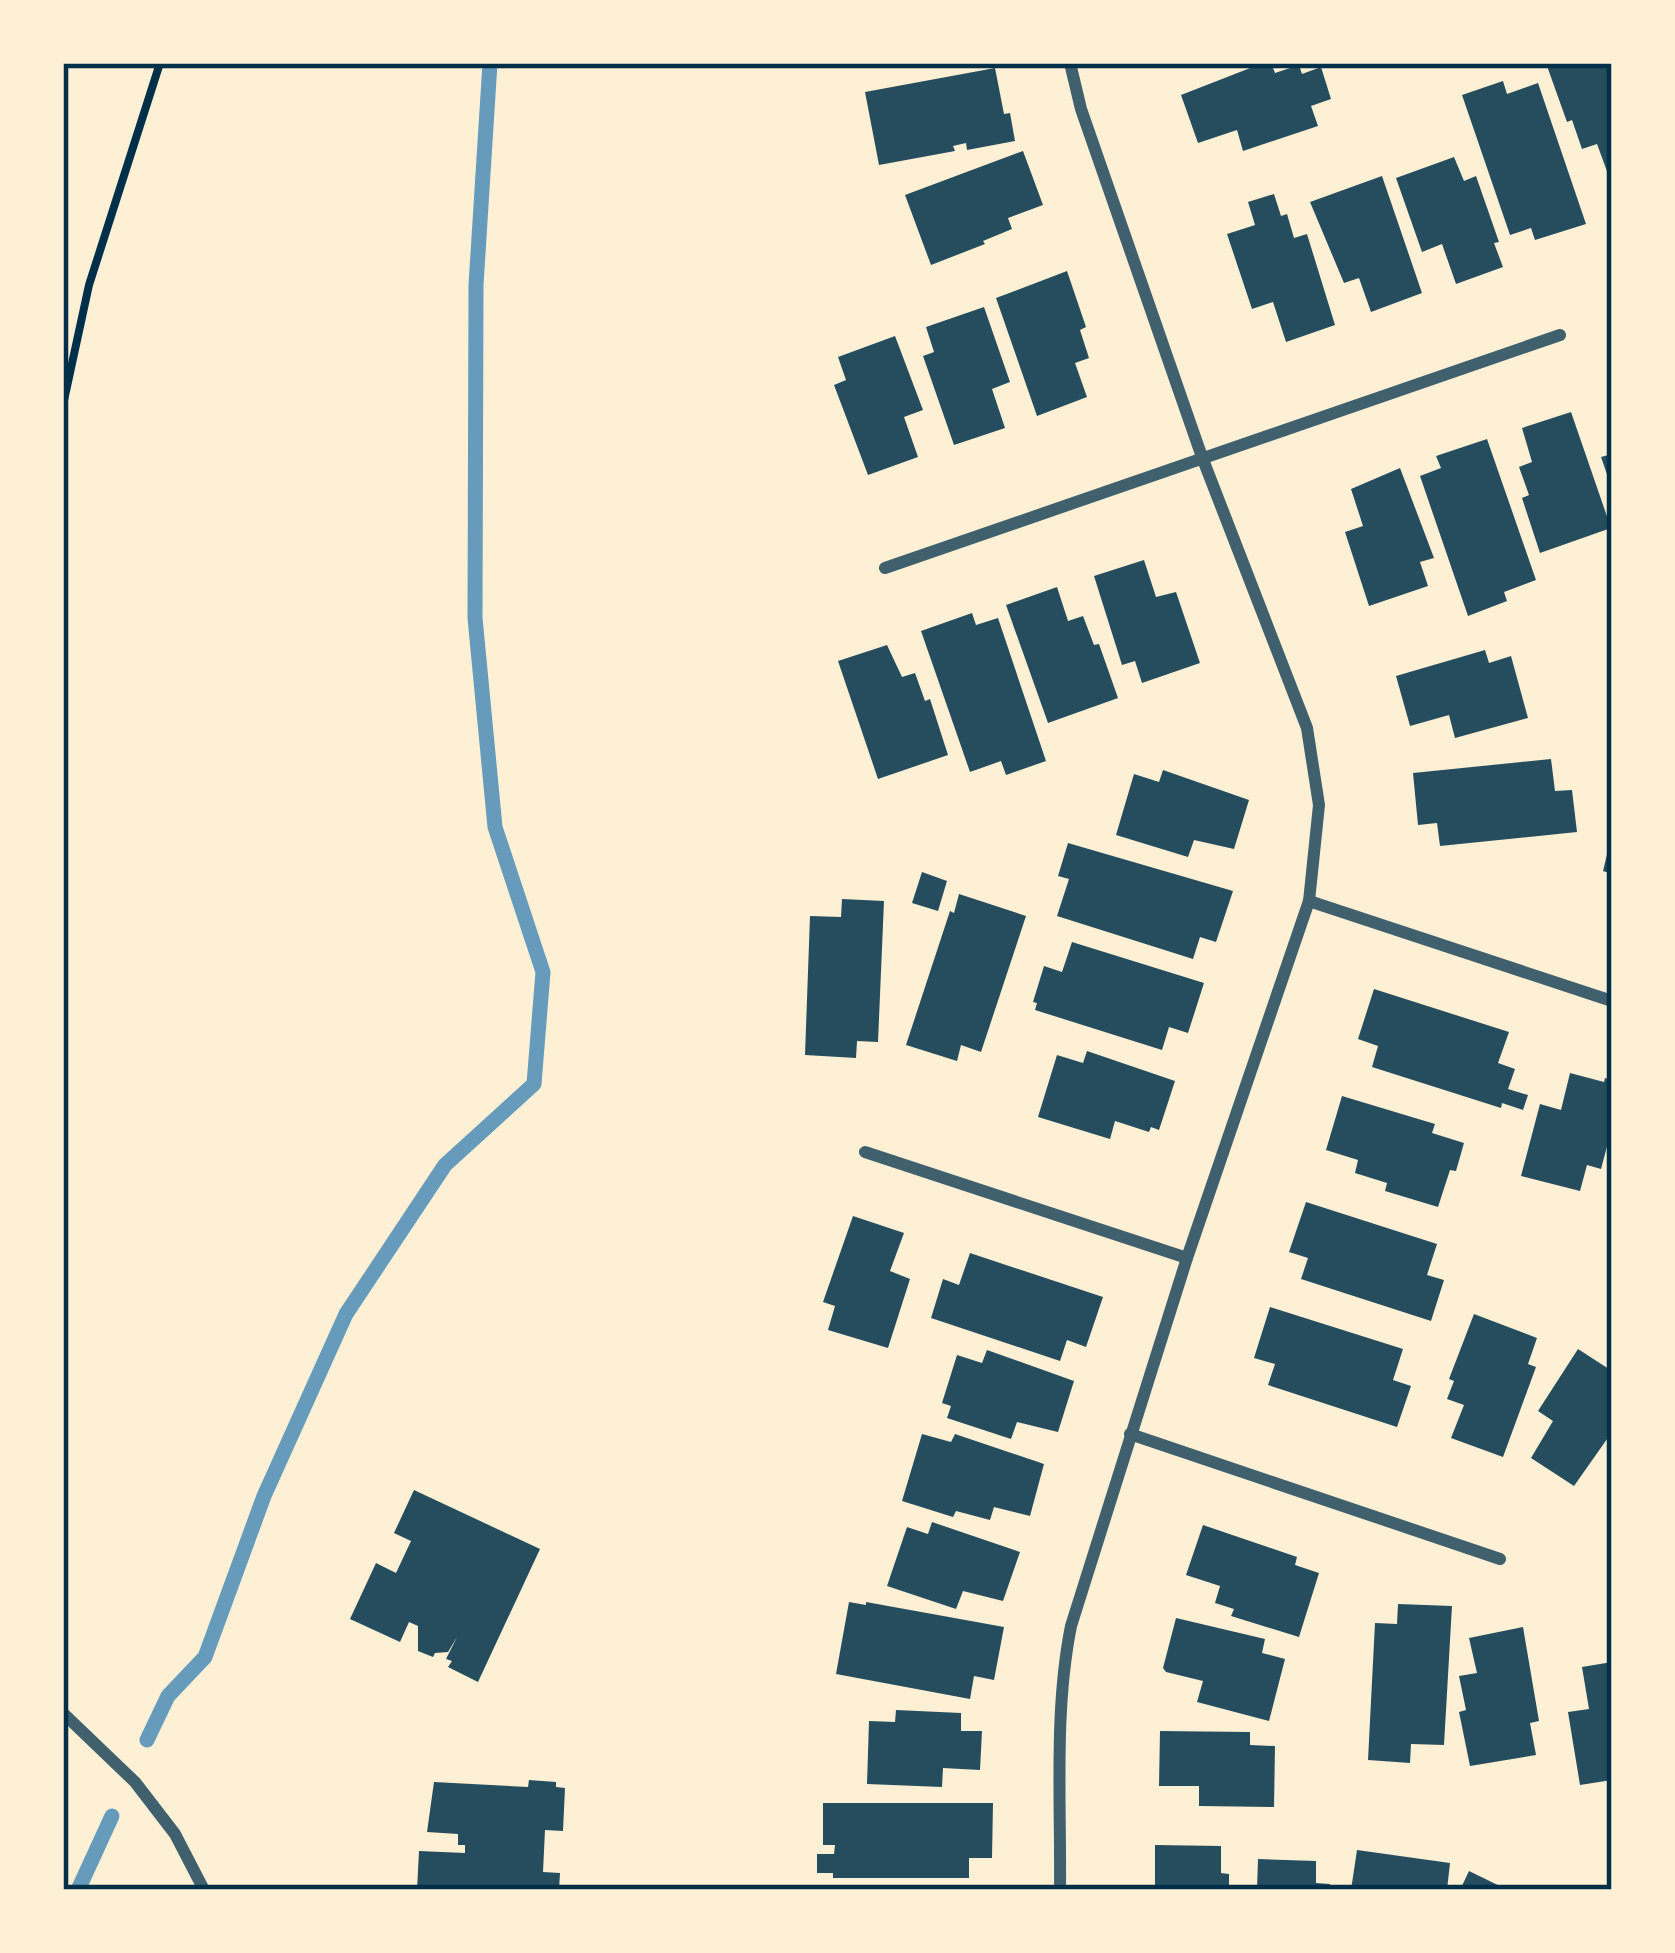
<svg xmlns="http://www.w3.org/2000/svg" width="1675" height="1953" font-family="Arial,sans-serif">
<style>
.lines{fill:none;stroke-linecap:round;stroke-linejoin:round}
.stream{stroke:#669bbc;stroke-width:15}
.building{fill:#264d5e}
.path{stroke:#003049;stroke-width:8}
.minor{stroke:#3f606c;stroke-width:12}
.neatline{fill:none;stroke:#003049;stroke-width:4.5}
</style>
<rect width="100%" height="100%" fill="#fdf0d5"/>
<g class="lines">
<g class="stream">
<polyline points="147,1740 168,1696 205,1657 264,1496 346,1314 445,1165 534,1084 543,972 495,827 475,618 476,285 490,63"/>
<polyline points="78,1890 112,1816"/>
</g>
</g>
<g class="building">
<polygon points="1263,63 1271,63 1275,73 1299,65 1302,74 1321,67 1331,99 1311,106 1318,126 1243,151 1237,130 1198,143 1181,95"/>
<polygon points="1554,63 1612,63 1612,185 1597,144 1582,149 1572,120 1567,122 1547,66"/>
<polygon points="995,68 1004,114 1010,113 1015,141 967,150 966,143 953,146 955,151 879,165 865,92"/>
<polygon points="1503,81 1507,94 1538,83 1586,224 1535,240 1531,228 1510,235 1462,95"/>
<polygon points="1023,151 1043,205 1008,218 1012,229 983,241 985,244 931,265 905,195"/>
<polygon points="1454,157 1464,181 1476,176 1499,242 1494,243 1503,267 1456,284 1442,244 1422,252 1396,178"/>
<polygon points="1382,176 1422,293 1371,312 1359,278 1344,283 1310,202"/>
<polygon points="1274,194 1281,216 1287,214 1294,238 1307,234 1335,325 1286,342 1273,302 1252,309 1227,234 1255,225 1248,202"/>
<polygon points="1067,271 1086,327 1080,330 1089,358 1075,363 1087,397 1037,416 996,298"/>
<polygon points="984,307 1010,382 992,389 1005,428 954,445 923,356 934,352 926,327"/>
<polygon points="895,336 923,410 904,417 918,457 868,475 834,385 846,380 838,357"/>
<polygon points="1571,412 1611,528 1540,553 1522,498 1529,495 1519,467 1532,462 1522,428"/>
<polygon points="1487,439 1536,580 1504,592 1507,601 1468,616 1420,476 1441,468 1436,456"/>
<polygon points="1612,454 1612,486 1611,486 1601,457"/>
<polygon points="1400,468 1434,558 1420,562 1428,586 1369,606 1345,532 1363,526 1351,489"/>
<polygon points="1144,560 1156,597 1176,592 1200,663 1142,683 1135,661 1122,665 1094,576"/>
<polygon points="1057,587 1068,621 1083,616 1094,645 1099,644 1118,698 1048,723 1006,605"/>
<polygon points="972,613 976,625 998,618 1046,761 1006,775 1001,761 970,772 921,631"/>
<polygon points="887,645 902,677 915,673 925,701 930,699 948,755 878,779 838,661"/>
<polygon points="1485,650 1489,663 1511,656 1528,718 1455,738 1449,715 1410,726 1396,676"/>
<polygon points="1551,759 1555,791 1572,790 1577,832 1440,846 1437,823 1418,825 1413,773"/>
<polygon points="1163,770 1249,800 1234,849 1194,840 1188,857 1116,835 1134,774 1159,782"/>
<polygon points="1610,842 1612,842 1612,874 1603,871"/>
<polygon points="1068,843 1233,891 1216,942 1200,937 1193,959 1057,916 1069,879 1058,876"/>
<polygon points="922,872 947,881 938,911 912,903"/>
<polygon points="959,894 1026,916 981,1052 961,1045 957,1061 906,1045 950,911 954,913"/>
<polygon points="842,899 884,901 878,1042 857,1041 856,1058 805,1055 810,916 841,917"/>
<polygon points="1072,942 1204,983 1188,1033 1169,1027 1162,1050 1035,1010 1037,1003 1033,1002 1044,966 1062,972"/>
<polygon points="1374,989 1509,1032 1498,1063 1515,1069 1508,1089 1528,1095 1523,1110 1502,1103 1501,1108 1372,1067 1378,1046 1358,1039"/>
<polygon points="1087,1051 1175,1081 1159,1130 1151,1127 1149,1132 1115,1121 1110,1139 1038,1117 1057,1055 1083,1063"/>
<polygon points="1570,1073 1604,1082 1605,1078 1612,1080 1612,1128 1601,1169 1587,1165 1580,1191 1521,1176 1540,1104 1561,1110"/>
<polygon points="1342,1096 1435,1124 1432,1133 1464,1143 1456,1171 1450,1170 1438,1207 1385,1191 1387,1183 1355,1173 1358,1160 1326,1150"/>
<polygon points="1306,1202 1437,1244 1427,1275 1444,1280 1431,1321 1301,1279 1308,1258 1289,1252"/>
<polygon points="853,1216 904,1233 890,1271 910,1279 888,1348 828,1330 835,1306 823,1302"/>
<polygon points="970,1253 1103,1297 1086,1347 1067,1340 1060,1361 931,1318 943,1279 959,1285"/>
<polygon points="1270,1307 1403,1349 1393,1380 1411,1386 1397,1427 1268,1385 1275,1364 1254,1358"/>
<polygon points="1474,1314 1537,1338 1528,1364 1536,1367 1503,1457 1451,1438 1464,1405 1447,1399 1454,1381 1449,1379"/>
<polygon points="1578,1349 1612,1371 1612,1432 1574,1486 1531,1458 1553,1421 1538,1411"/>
<polygon points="987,1350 1074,1381 1058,1432 1017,1422 1011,1439 947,1418 951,1406 942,1403 957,1355 982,1363"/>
<polygon points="922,1434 951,1442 955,1434 1044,1464 1030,1516 994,1507 990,1520 956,1511 953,1517 902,1501"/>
<polygon points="414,1490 540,1549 478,1682 448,1667 452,1661 446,1659 457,1637 448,1652 435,1653 433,1657 418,1651 418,1626 409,1622 400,1642 350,1619 376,1563 396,1573 411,1541 394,1533"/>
<polygon points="932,1522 1020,1552 1003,1601 963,1591 956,1609 887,1586 907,1527 928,1534"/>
<polygon points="1203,1525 1297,1557 1295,1565 1319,1573 1299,1637 1231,1616 1234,1609 1215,1603 1220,1586 1186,1575"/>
<polygon points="849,1602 866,1605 866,1602 1004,1627 994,1680 974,1676 970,1699 836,1674"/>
<polygon points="1398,1604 1452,1606 1444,1745 1411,1744 1410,1763 1368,1760 1375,1623 1397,1624"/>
<polygon points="1176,1618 1265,1639 1262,1653 1285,1659 1269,1721 1197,1702 1203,1681 1166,1672 1163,1668"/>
<polygon points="1523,1627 1539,1721 1530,1723 1536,1755 1470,1766 1459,1712 1466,1710 1459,1676 1477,1673 1469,1638"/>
<polygon points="1612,1662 1612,1780 1580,1785 1568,1712 1589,1709 1582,1667"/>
<polygon points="896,1710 961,1713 961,1731 982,1731 980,1770 943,1768 942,1787 867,1784 869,1721 895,1722"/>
<polygon points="1160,1731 1250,1732 1250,1745 1275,1746 1274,1807 1199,1806 1199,1786 1159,1786"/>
<polygon points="529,1780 556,1782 556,1787 565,1788 563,1831 545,1830 543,1872 560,1873 559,1890 417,1890 419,1851 465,1853 465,1845 458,1845 458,1834 427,1832 434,1782 528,1787"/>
<polygon points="823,1803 993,1803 992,1858 969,1858 969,1878 833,1878 833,1873 817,1873 817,1854 834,1854 835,1845 823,1845"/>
<polygon points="1155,1845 1221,1846 1221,1873 1229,1874 1229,1890 1155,1890"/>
<polygon points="1357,1850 1450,1863 1447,1890 1351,1890"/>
<polygon points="1258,1859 1316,1861 1316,1883 1330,1884 1329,1890 1257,1890"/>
<polygon points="1469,1871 1508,1890 1460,1890"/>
</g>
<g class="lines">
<polyline class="path" points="63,405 89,285 160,63"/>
<g class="minor">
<polyline points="885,568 1560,335"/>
<polyline points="1309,901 1612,1001"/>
<polyline points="865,1152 1187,1258"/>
<polyline points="1130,1434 1500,1559"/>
<polyline points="63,1713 135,1782 175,1834 204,1890"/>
<path d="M1060,1890C1061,1803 1054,1711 1071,1626L1187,1258L1309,901L1319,805L1307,728L1202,457L1081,109L1070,63"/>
</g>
</g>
<rect width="1675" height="1953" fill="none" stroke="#fdf0d5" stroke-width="132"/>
<rect x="66" y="66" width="1543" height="1821" class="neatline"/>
</svg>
